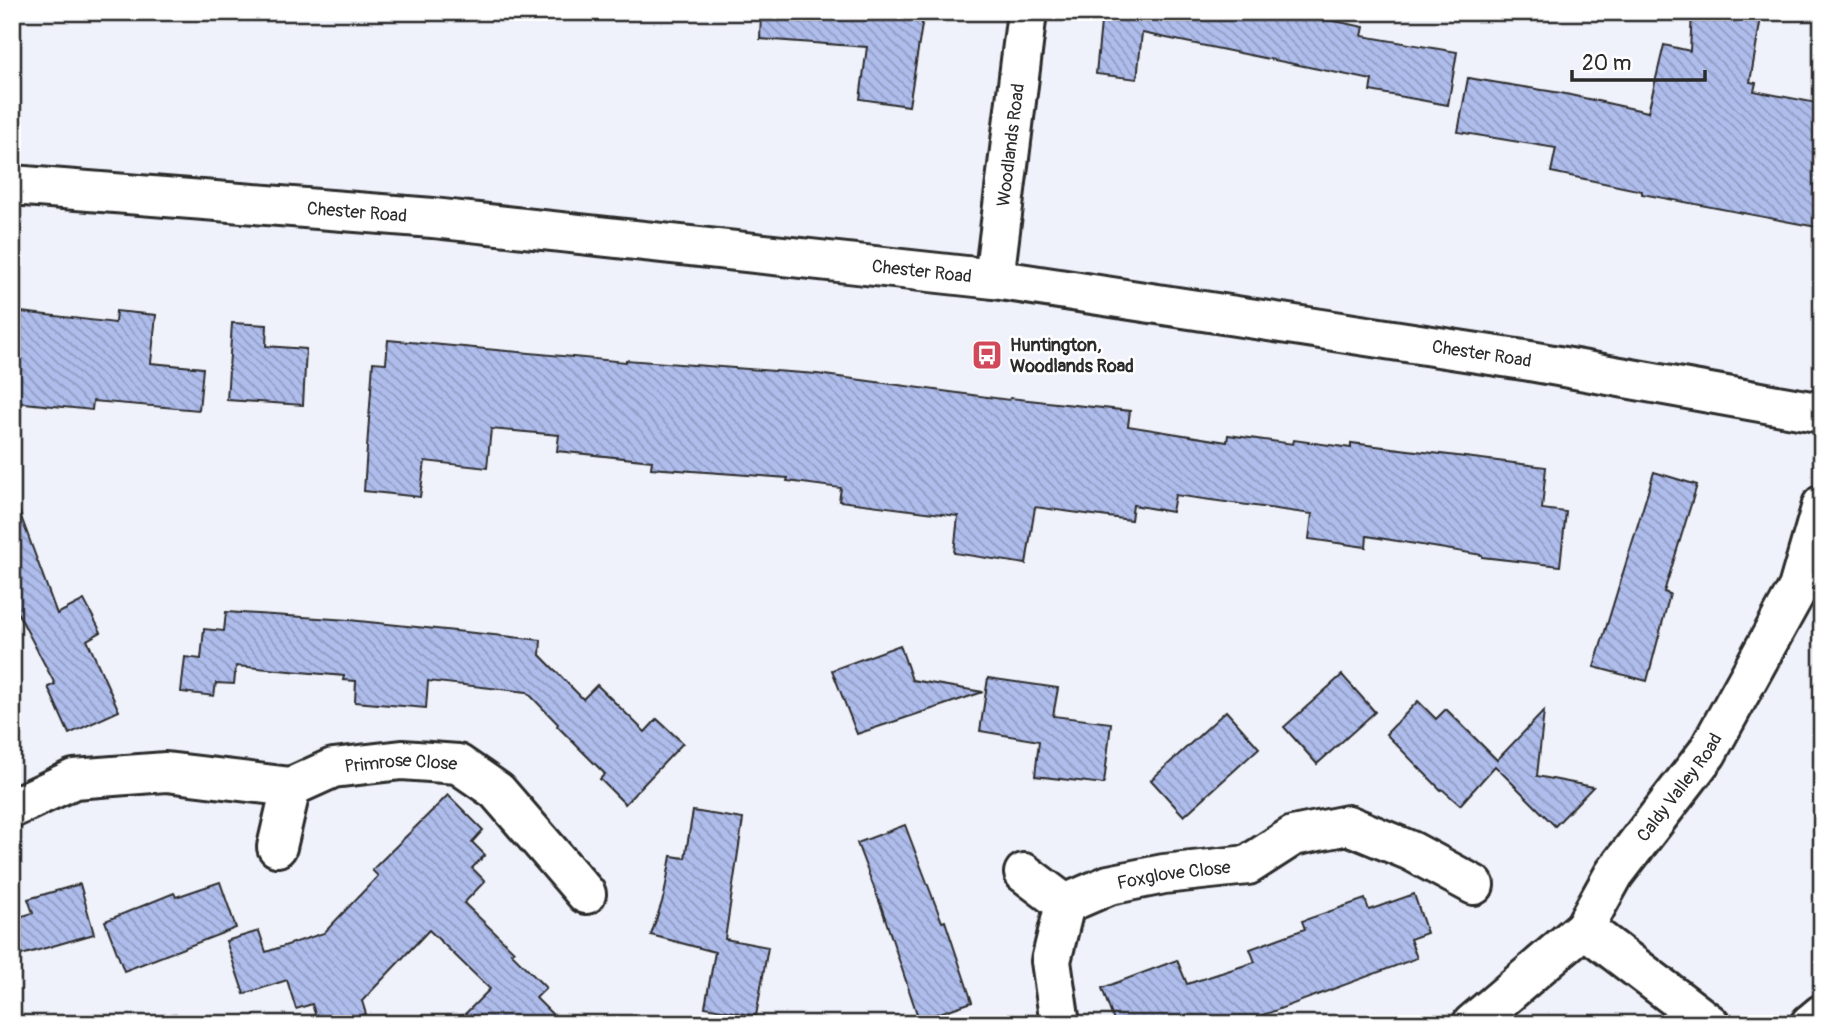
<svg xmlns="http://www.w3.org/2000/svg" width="1834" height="1036" font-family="Pangolin,sans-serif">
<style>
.building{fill:url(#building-back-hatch);stroke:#2b2b2b;stroke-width:2}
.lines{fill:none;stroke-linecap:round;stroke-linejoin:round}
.minor-casing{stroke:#2b2b2b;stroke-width:44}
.tertiary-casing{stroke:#2b2b2b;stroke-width:44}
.secondary-casing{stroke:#2b2b2b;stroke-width:44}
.minor{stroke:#fff;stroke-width:38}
.tertiary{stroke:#fff;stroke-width:38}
.secondary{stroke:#fff;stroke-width:38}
.labels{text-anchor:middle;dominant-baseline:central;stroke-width:5;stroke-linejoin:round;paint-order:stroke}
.street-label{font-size:18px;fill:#2b2b2b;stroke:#fff}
.poi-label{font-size:18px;font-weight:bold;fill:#2b2b2b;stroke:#fff;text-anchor:start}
</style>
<defs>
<pattern id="building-back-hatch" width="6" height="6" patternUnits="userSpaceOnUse" patternTransform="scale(1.75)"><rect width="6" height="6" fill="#afbded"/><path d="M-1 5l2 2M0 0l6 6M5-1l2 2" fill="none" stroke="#8f9ac0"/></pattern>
</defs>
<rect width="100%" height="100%" fill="#eff2fb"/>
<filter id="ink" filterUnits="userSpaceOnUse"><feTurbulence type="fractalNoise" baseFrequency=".0143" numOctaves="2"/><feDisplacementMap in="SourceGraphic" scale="14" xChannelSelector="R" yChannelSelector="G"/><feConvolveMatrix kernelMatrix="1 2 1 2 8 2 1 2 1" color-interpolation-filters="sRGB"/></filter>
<g filter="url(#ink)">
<g class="building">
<polygon points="761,12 924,12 909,106 860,99 867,47 760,39"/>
<polygon points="1102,12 1290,12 1364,27 1362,36 1457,52 1448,105 1370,91 1372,80 1142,33 1137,79 1096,74"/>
<polygon points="1692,12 1762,12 1750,82 1756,83 1754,91 1822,104 1822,228 1642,194 1642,191 1551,172 1556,148 1458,132 1468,78 1561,93 1648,112 1664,45 1690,51"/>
<polygon points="12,311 115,323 116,311 156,315 151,363 203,368 199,410 93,401 92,410 15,402 17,378 12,377"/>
<polygon points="232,323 267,325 266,346 306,349 303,405 227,400"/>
<polygon points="388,340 626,362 626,360 817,374 1009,400 1010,398 1130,411 1128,426 1227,442 1228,435 1293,444 1294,440 1351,448 1351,443 1546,467 1542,509 1566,512 1560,566 1482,557 1482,555 1367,536 1366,547 1309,539 1312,514 1175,495 1172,512 1133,505 1131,520 1035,507 1026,564 954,553 958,516 839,501 841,488 787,481 788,478 651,468 652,461 557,451 559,435 491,429 487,468 425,461 420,497 364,491 373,362 386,363"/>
<polygon points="1654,472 1697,485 1664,592 1670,594 1647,681 1594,667"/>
<polygon points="16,503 57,614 84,600 101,632 87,640 119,711 69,734 48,687 55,684 12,602 12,504"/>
<polygon points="226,612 349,620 541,640 540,655 583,699 597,685 645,732 657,719 683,743 625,804 600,779 605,774 557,726 558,724 527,692 428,681 426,708 355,702 356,681 343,680 344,676 236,666 234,684 216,683 214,696 181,692 185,657 201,659 204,629 224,631"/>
<polygon points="900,645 912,680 983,692 857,734 832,670"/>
<polygon points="1342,675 1375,712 1317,764 1284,727"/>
<polygon points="988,678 1058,688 1053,716 1111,723 1104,784 1035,776 1039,741 980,731"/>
<polygon points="1418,701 1436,719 1446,709 1497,760 1544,711 1537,776 1593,787 1555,826 1495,766 1460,805 1442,789 1441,790 1386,734"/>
<polygon points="1226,711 1259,748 1184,816 1151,780"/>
<polygon points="448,795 483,830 472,842 485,855 472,868 485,881 464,903 514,951 511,953 546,988 536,998 562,1024 455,1024 490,989 429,930 362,1001 366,1014 335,1024 318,1024 312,1004 296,1009 287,980 244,994 226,941 259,931 266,952 324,933 378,876 372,870"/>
<polygon points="693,811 743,819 725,939 768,947 756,1016 705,1007 715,952 651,935 664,896 671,856 685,858"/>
<polygon points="905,825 942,922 945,921 972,1002 919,1020 881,906 857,843"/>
<polygon points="220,882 236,928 124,971 105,921 174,893 176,897"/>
<polygon points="80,884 94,934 18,956 12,934 12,919 33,913 28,899"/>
<polygon points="1414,894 1427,933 1410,939 1417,958 1239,1024 1115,1024 1102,988 1177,960 1187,984 1255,962 1250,949 1305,929 1302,921 1365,899 1369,910"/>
</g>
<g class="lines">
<g class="minor-casing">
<g id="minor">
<path id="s1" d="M994,279L1027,12"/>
<path id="s2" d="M12,808L74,779L166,772L291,787L333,768L402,760L458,764L497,791L586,894"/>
<polyline points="277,847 291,787"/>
<polyline points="1024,873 1065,904"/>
<polyline points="1584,928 1710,1024"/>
<path id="s3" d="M1060,1024L1051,961L1065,904L1109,885L1164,874L1248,865L1293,836L1348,825L1411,851L1474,885"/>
<polyline points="1810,1024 1822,1014"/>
</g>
</g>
<g class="tertiary-casing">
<g id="tertiary">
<path id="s4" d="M1472,1024L1584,928L1614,874L1707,753L1798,588L1822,505"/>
</g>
</g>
<g class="secondary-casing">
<g id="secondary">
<path id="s5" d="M12,185L433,218L994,279L1530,361L1822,413"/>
</g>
</g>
<use href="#minor" class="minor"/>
<use href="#tertiary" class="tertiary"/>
<use href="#secondary" class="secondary"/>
</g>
</g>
<defs>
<g id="bus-square" transform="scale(1.575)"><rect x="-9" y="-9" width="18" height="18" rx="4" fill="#d1495b" stroke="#fff"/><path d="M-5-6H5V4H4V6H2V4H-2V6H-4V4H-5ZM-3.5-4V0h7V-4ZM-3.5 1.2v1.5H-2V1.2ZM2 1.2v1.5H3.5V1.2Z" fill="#fff"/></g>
</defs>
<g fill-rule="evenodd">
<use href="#bus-square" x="987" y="355"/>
</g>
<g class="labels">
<g class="street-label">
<text stroke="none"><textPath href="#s1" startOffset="135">Woodlands Road</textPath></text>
<text stroke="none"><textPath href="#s5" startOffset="346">Chester Road</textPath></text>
<text stroke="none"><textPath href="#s5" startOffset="914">Chester Road</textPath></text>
<text stroke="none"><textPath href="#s5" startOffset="1480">Chester Road</textPath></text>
<text stroke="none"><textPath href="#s2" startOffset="401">Primrose Close</textPath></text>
<text stroke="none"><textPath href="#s4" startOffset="318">Caldy Valley Road</textPath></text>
<text stroke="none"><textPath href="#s3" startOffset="236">Foxglove Close</textPath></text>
</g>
<g class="poi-label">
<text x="1010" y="345">Huntington,<tspan x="1010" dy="21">Woodlands Road</tspan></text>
</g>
</g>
<rect width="1834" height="1036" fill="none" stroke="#fff" stroke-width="42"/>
<rect x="21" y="21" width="1792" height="994" fill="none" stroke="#2b2b2b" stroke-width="2.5" filter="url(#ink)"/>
<path d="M1572 70v10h133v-10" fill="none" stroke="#2b2b2b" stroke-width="3.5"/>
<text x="1582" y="70" font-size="21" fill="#2b2b2b" stroke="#ffffff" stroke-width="5" paint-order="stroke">20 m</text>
</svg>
